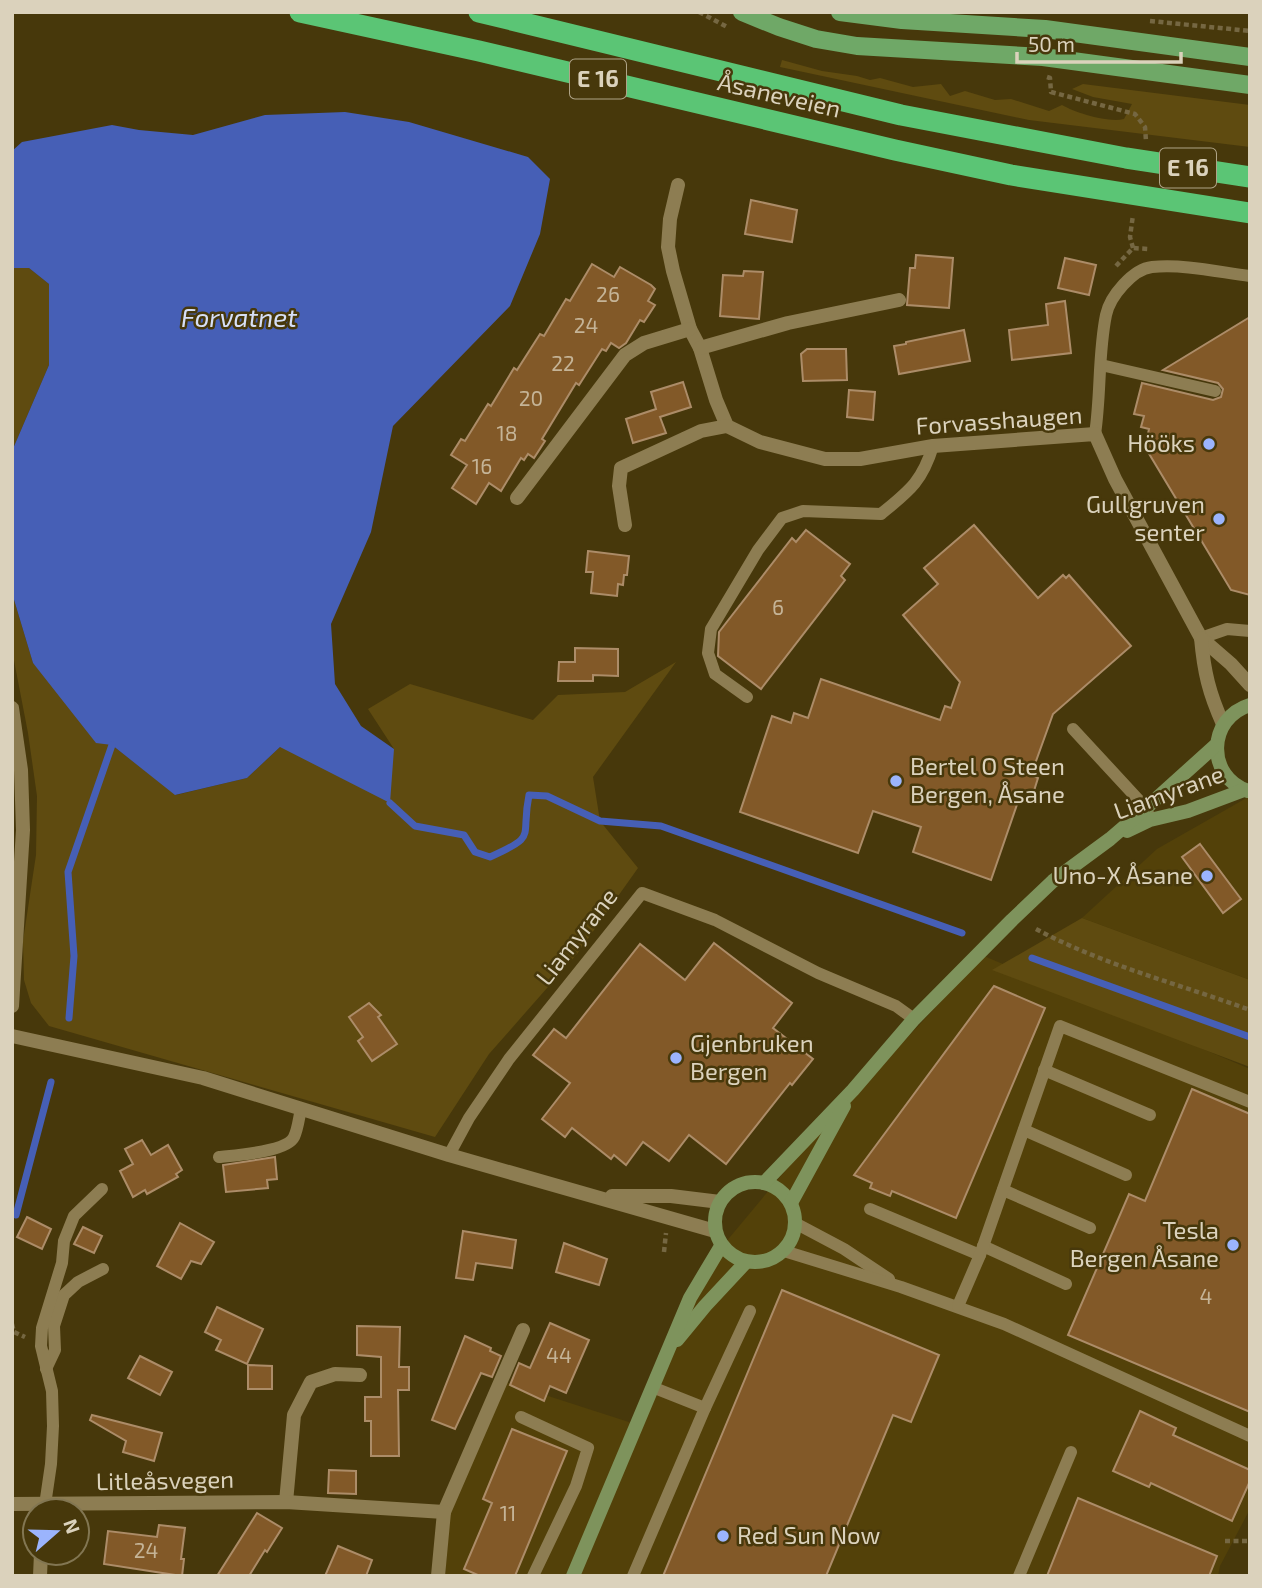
<svg xmlns="http://www.w3.org/2000/svg" width="1262" height="1588" font-family="'Exo 2',sans-serif">
  <style>
    .built { fill: #534109 }
    .green { fill: #5f4b10 }
    .water { fill: #465fb6 }
    .lines { fill: none; stroke-linecap: round; stroke-linejoin: round }
    .stream { stroke: #465fb6; stroke-width: 7 }
    .building { fill: #825928; stroke: #ac8c68; stroke-width: 2 }
    .path { stroke: #756742; stroke-width: 4.5; stroke-dasharray: 5 3.5; stroke-linecap: butt }
    .service { stroke: #8d7d52; stroke-width: 12 }
    .minor { stroke: #8d7d52; stroke-width: 14 }
    .tertiary { stroke: #8d7d52; stroke-width: 14 }
    .secondary { stroke: #7e935c; stroke-width: 14 }
    .primary { stroke: #6fa867; stroke-width: 18 }
    .motorway { stroke: #5bc575; stroke-width: 21 }
    .poi-dot { fill: #9bb4fd; stroke: #47380b; stroke-width: 2.5 }
    .labels { text-anchor: middle; stroke-width: 5; stroke-linejoin: round; paint-order: stroke }
    .number-label { font-size: 21px; fill: #c5b497 }
    .shield { fill: #47380b; stroke: #afa487; stroke-width: 2 }
    .shield-label { font-size: 23px; font-weight: bold; fill: #dbd2bc }
    .street-label { font-size: 24px; fill: #dbd2bc; stroke: #47380b }
    .poi-label { font-size: 24px; fill: #dbd2bc; stroke: #47380b; text-anchor: end }
    .water-label { font-size: 26px; font-style: italic; fill: #d6dff7; stroke: #47380b }
  </style>
  <rect width="100%" height="100%" fill="#47380b"/>
  <g class="built">
    <path d="M1250,796V980L1082,918L1157,849Z"/>
    <path d="M984,956L1250,1069V1509L1220,1566L1218,1576H445L452,1491L502,1381L635,1424L715,1255L810,1141Z"/>
  </g>
  <g class="green">
    <path d="M782,60L822,71L857,76L870,80L880,78L913,87L941,84L950,96L965,91L995,100L1011,99L1049,111L1062,105C1076,113 1108,123 1124,119L1132,104L1093,97L1072,89L1083,84L1250,105V147L1029,120L780,67Z"/>
    <path d="M12,268H29L49,284V365L12,451Z"/>
    <path d="M12,593L33,663L112,745L176,795L247,778L280,747L394,749L368,709L410,684L533,720L558,695L625,692L676,662L593,777L600,821L638,868L577,954L489,1054L435,1137L49,1026L31,1003L24,980L23,941L36,855L37,796L28,733L12,650Z"/>
    <path d="M1082,918L1250,980V1067L992,970Z"/>
  </g>
  <path class="water" d="M345,112L409,122L528,157L550,179L540,234L510,306L393,426L371,532L331,624L335,684L361,726L394,749L390,803L280,747L247,778L175,795L112,745L96,743L33,663L12,593V451L49,365V284L29,268H12V151L22,142L112,125L139,130L193,135L265,115Z"/>
  <g class="lines">
    <g class="stream">
      <path d="M390,803L415,826L464,835L475,852L490,857C539,835 520,839 529,795L547,796L600,821L661,826L962,933"/>
      <path d="M1032,958L1250,1037"/>
      <path d="M69,1018L74,956L68,872L112,745"/>
      <path d="M16,1215L51,1082"/>
    </g>
  </g>
  <g class="building">
    <path d="M751,200L797,210L792,242L745,234Z"/>
    <path d="M916,255L953,258L949,308L907,305L910,268H915Z"/>
    <path d="M1065,258L1096,265L1089,295L1058,288Z"/>
    <path d="M592,264L614,277L620,267L651,285L655,289L648,301L655,305L644,322L640,320L626,343L619,348L611,343L606,351L602,349L579,385L576,383L542,439L545,441L534,458L528,454L524,460L521,458L501,491L489,483L476,504L452,488L467,465L451,455L461,439L465,441L488,404L491,406L514,368L517,370L540,334L544,336L566,299L570,301Z"/>
    <path d="M744,271L763,272L759,319L720,316L723,275L743,276Z"/>
    <path d="M1065,301L1071,353L1012,360L1009,330L1048,325L1046,304Z"/>
    <path d="M1250,317V595L1231,590L1145,447L1149,429L1141,427L1144,416L1134,414L1142,383L1213,400L1221,397L1223,389L1218,383L1163,370Z"/>
    <path d="M964,330L970,361L899,374L894,346L906,344V342Z"/>
    <path d="M807,349H846L847,380L803,381L801,354Z"/>
    <path d="M683,382L691,407L660,417L666,433L633,443L626,419L656,409L651,392Z"/>
    <path d="M849,390L875,392L873,420L847,417Z"/>
    <path d="M974,525L1038,598L1063,575L1066,578L1069,575L1131,646L1053,714L1031,775L1038,778L1033,794L1022,790L991,880L913,852L921,827L873,811L858,853L740,812L772,716L791,723L794,713L808,718L821,679L940,720L945,706L951,708L960,682L903,615L938,584L924,568Z"/>
    <path d="M806,530L850,564L841,576L845,580L761,689L718,656L719,632L792,538L796,542Z"/>
    <path d="M588,551L629,556L627,575H624L623,585L618,584L617,596L591,593L593,572H586Z"/>
    <path d="M575,648L618,649V676L593,675V681H558L559,662H575Z"/>
    <path d="M1200,844L1241,899L1223,913L1182,857Z"/>
    <path d="M714,943L792,1003L773,1028L813,1059L792,1085L790,1083L726,1164L689,1135L669,1161L643,1142L626,1165L614,1155L611,1159L572,1128L565,1137L542,1119L570,1083L533,1055L554,1029L566,1038L640,944L685,980Z"/>
    <path d="M994,986L1045,1008L956,1218L892,1191L890,1196L870,1188L872,1183L854,1175Z"/>
    <path d="M369,1003L381,1015L378,1017L397,1044L372,1061L358,1041L363,1037L349,1017Z"/>
    <path d="M1192,1089L1250,1114V1412L1068,1335L1129,1194L1145,1201Z"/>
    <path d="M142,1140L151,1155L168,1145L182,1170L176,1174L178,1177L147,1194L145,1190L133,1197L120,1171L133,1164L125,1149Z"/>
    <path d="M275,1157L277,1179L267,1180L268,1188L226,1192L223,1165Z"/>
    <path d="M27,1217L51,1229L42,1249L17,1237Z"/>
    <path d="M180,1223L214,1242L201,1264L191,1261L181,1279L157,1266Z"/>
    <path d="M83,1227L102,1236L94,1253L74,1244Z"/>
    <path d="M463,1231L516,1240L512,1268L476,1263L473,1280L456,1278Z"/>
    <path d="M564,1243L607,1259L599,1285L556,1272Z"/>
    <path d="M782,1290L939,1355L911,1422L893,1415L826,1576H663Z"/>
    <path d="M217,1307L263,1329L247,1364L216,1350L221,1340L205,1332Z"/>
    <path d="M550,1323L589,1340L566,1393L550,1386L544,1401L510,1385L519,1363L530,1368Z"/>
    <path d="M357,1326L400,1327L399,1367H409V1390H398L399,1456H371V1421H365V1397H381V1357L357,1355Z"/>
    <path d="M465,1336L491,1348L490,1351L501,1356L492,1377L481,1373L455,1429L432,1420Z"/>
    <path d="M140,1356L172,1372L160,1395L128,1378Z"/>
    <path d="M248,1365L272,1366V1389H248Z"/>
    <path d="M1140,1411L1176,1428L1173,1435L1250,1470V1481L1232,1521L1151,1483L1149,1487L1113,1471Z"/>
    <path d="M92,1415L162,1433L154,1461L123,1452L126,1441L90,1420Z"/>
    <path d="M512,1429L567,1451L515,1576H480L464,1569L492,1503L483,1499Z"/>
    <path d="M329,1470L356,1471V1494L328,1493Z"/>
    <path d="M1078,1498L1217,1556L1209,1576H1047Z"/>
    <path d="M257,1513L282,1528L267,1552L265,1550L249,1576H217Z"/>
    <path d="M159,1525L185,1528L181,1559H184L182,1576L104,1564L108,1531L157,1537Z"/>
    <path d="M338,1546L372,1560L366,1576H325Z"/>
  </g>
  <g class="lines">
    <g class="path">
      <path d="M699,12L729,28"/>
      <path d="M1150,21L1250,31"/>
      <path d="M1047,77L1050,78L1051,92L1135,114L1145,127L1146,141"/>
      <path d="M1133,248L1130,237L1133,215"/>
      <path d="M1116,266L1133,248L1148,249"/>
      <path d="M1036,929C1103,965 1179,984 1250,1010"/>
      <path d="M664,1252L666,1233"/>
      <path d="M12,1324L14,1332L25,1337"/>
      <path d="M1225,1541H1250"/>
    </g>
    <g class="service">
      <path d="M1101,365L1215,391"/>
      <path d="M1095,434C1101,395 1098,354 1106,315C1110,296 1133,269 1152,267C1185,264 1218,272 1250,276"/>
      <path d="M1201,638L1227,629L1250,631"/>
      <path d="M747,697L715,674L708,653L711,629L758,550L782,518L803,511L881,514C909,491 922,482 933,446"/>
      <path d="M1073,729L1146,808L1149,816"/>
      <path d="M1044,1070L1150,1115"/>
      <path d="M1024,1130L1126,1175"/>
      <path d="M449,1155L469,1118L509,1059L642,893L715,920L818,973L896,1006L914,1019"/>
      <path d="M219,1157C236,1155 287,1152 294,1137C298,1129 299,1117 301,1109"/>
      <path d="M1003,1190L1090,1228"/>
      <path d="M870,1209L980,1255"/>
      <path d="M795,1223L844,1249L889,1279"/>
      <path d="M983,1246L1066,1284"/>
      <path d="M784,1251L901,1287L1004,1324L1250,1436"/>
      <path d="M958,1306L980,1255L1060,1026L1250,1102"/>
      <path d="M46,1369L55,1350L54,1326L64,1295L78,1282L103,1269"/>
      <path d="M652,1387L705,1408"/>
      <path d="M521,1417L588,1448L576,1486L533,1576"/>
      <path d="M45,1505L51,1464L53,1426L52,1391L41,1346L42,1328L62,1263L64,1241L74,1216L102,1189"/>
      <path d="M633,1576L705,1408L750,1311"/>
      <path d="M1019,1576L1071,1452"/>
    </g>
    <g class="minor">
      <path d="M678,185L670,219L668,247L673,271L690,329L700,348L716,400L727,426L760,442L825,459H860L933,446L1095,434L1115,479L1201,638L1231,664L1250,685"/>
      <path d="M700,348L788,323L899,300"/>
      <path d="M517,498L625,355L644,343L690,329"/>
      <path d="M625,525L619,486L621,468L701,431L727,426"/>
      <path d="M1201,638C1204,672 1209,693 1223,724"/>
      <path d="M286,1502L294,1415L311,1382L335,1374L360,1375"/>
      <path d="M12,1504L286,1502L444,1512L523,1330"/>
      <path d="M40,1576L41,1553"/>
      <path d="M438,1576L444,1512"/>
    </g>
    <g class="tertiary">
      <path d="M12,708L21,770L23,830L12,1006"/>
      <path d="M12,1036L203,1078L449,1155L715,1231"/>
      <path d="M612,1196H671L720,1202"/>
    </g>
    <g class="secondary">
      <path d="M1248,791C1206,777 1207,718 1250,705"/>
      <path d="M1127,831L1150,820L1188,811L1244,790"/>
      <circle cx="755" cy="1222" r="40"/>
      <path d="M764,1183L853,1090L914,1019L1012,920L1053,881L1110,839L1146,808L1216,745"/>
      <path d="M791,1203L844,1106"/>
      <path d="M677,1340L705,1306L746,1262"/>
      <path d="M573,1576L690,1298L721,1246"/>
    </g>
    <g class="primary">
      <path d="M742,12L779,27L816,39L857,46L1043,57L1250,85"/>
      <path d="M840,12L902,20L1045,29L1250,57"/>
    </g>
    <g class="motorway">
      <path d="M300,12L479,51L895,150L1011,175L1250,213"/>
      <path d="M479,12L901,115L1126,158L1250,177"/>
    </g>
  </g>
  <g class="poi-dot">
    <circle cx="1209" cy="444" r="7"/>
    <circle cx="1219" cy="519" r="7"/>
    <circle cx="896" cy="781" r="7"/>
    <circle cx="1207" cy="876" r="7"/>
    <circle cx="676" cy="1058" r="7"/>
    <circle cx="1233" cy="1245" r="7"/>
    <circle cx="723" cy="1536" r="7"/>
  </g>
  <g class="labels">
    <g class="number-label">
      <text x="608" y="302">26</text>
      <text x="586" y="333">24</text>
      <text x="563" y="371">22</text>
      <text x="531" y="406">20</text>
      <text x="507" y="441">18</text>
      <text x="482" y="474">16</text>
      <text x="778" y="615">6</text>
      <text x="1206" y="1304">4</text>
      <text x="559" y="1363">44</text>
      <text x="508" y="1521">11</text>
      <text x="146" y="1558">24</text>
    </g>
    <g class="shield">
      <rect x="570" y="59.5" width="56" height="39" rx="5"/>
      <rect x="1160" y="148.5" width="56" height="39" rx="5"/>
    </g>
    <g class="shield-label">
      <text x="598" y="87">E 16</text>
      <text x="1188" y="176">E 16</text>
    </g>
    <g class="street-label">
      <text transform="translate(779 96) rotate(13)" y="8">Åsaneveien</text>
      <text transform="translate(999 421) rotate(-4)" y="8">Forvasshaugen</text>
      <text transform="translate(1169 793) rotate(-20)" y="8">Liamyrane</text>
      <text transform="translate(577 937) rotate(-52)" y="8">Liamyrane</text>
      <text transform="translate(165 1481) rotate(-1)" y="8">Litleåsvegen</text>
    </g>
    <g class="poi-label">
      <text x="1195" y="452">Hööks</text>
      <text x="1205" y="513">Gullgruven<tspan x="1205" dy="28">senter</tspan></text>
      <text x="910" y="775" text-anchor="start">Bertel O Steen<tspan x="910" dy="28">Bergen, Åsane</tspan></text>
      <text x="1193" y="884">Uno-X Åsane</text>
      <text x="690" y="1052" text-anchor="start">Gjenbruken<tspan x="690" dy="28">Bergen</tspan></text>
      <text x="1219" y="1239">Tesla<tspan x="1219" dy="28">Bergen Åsane</tspan></text>
      <text x="737" y="1544" text-anchor="start">Red Sun Now</text>
    </g>
    <g class="water-label">
      <text x="239" y="327">Forvatnet</text>
    </g>
  </g>
  <rect width="1262" height="1588" fill="none" stroke="#dbd2bc" stroke-width="28"/>
  <g transform="translate(56 1532) rotate(70)"><circle r="33" fill="#47380b" stroke="#827652" stroke-width="2"/>
  <path d="M0-5L12 26L0 18L-12 26Z" fill="#9bb4fd"/>
  <text y="-10" font-size="19" font-weight="bold" text-anchor="middle" fill="#dbd2bc">N</text>
  </g>
  <path d="M1017 52v10h164v-10" fill="none" stroke="#dbd2bc" stroke-width="3.5"/>
  <text x="1028" y="52" font-size="21" fill="#dbd2bc" stroke="#47380b" stroke-width="5" paint-order="stroke">50 m</text>
</svg>
